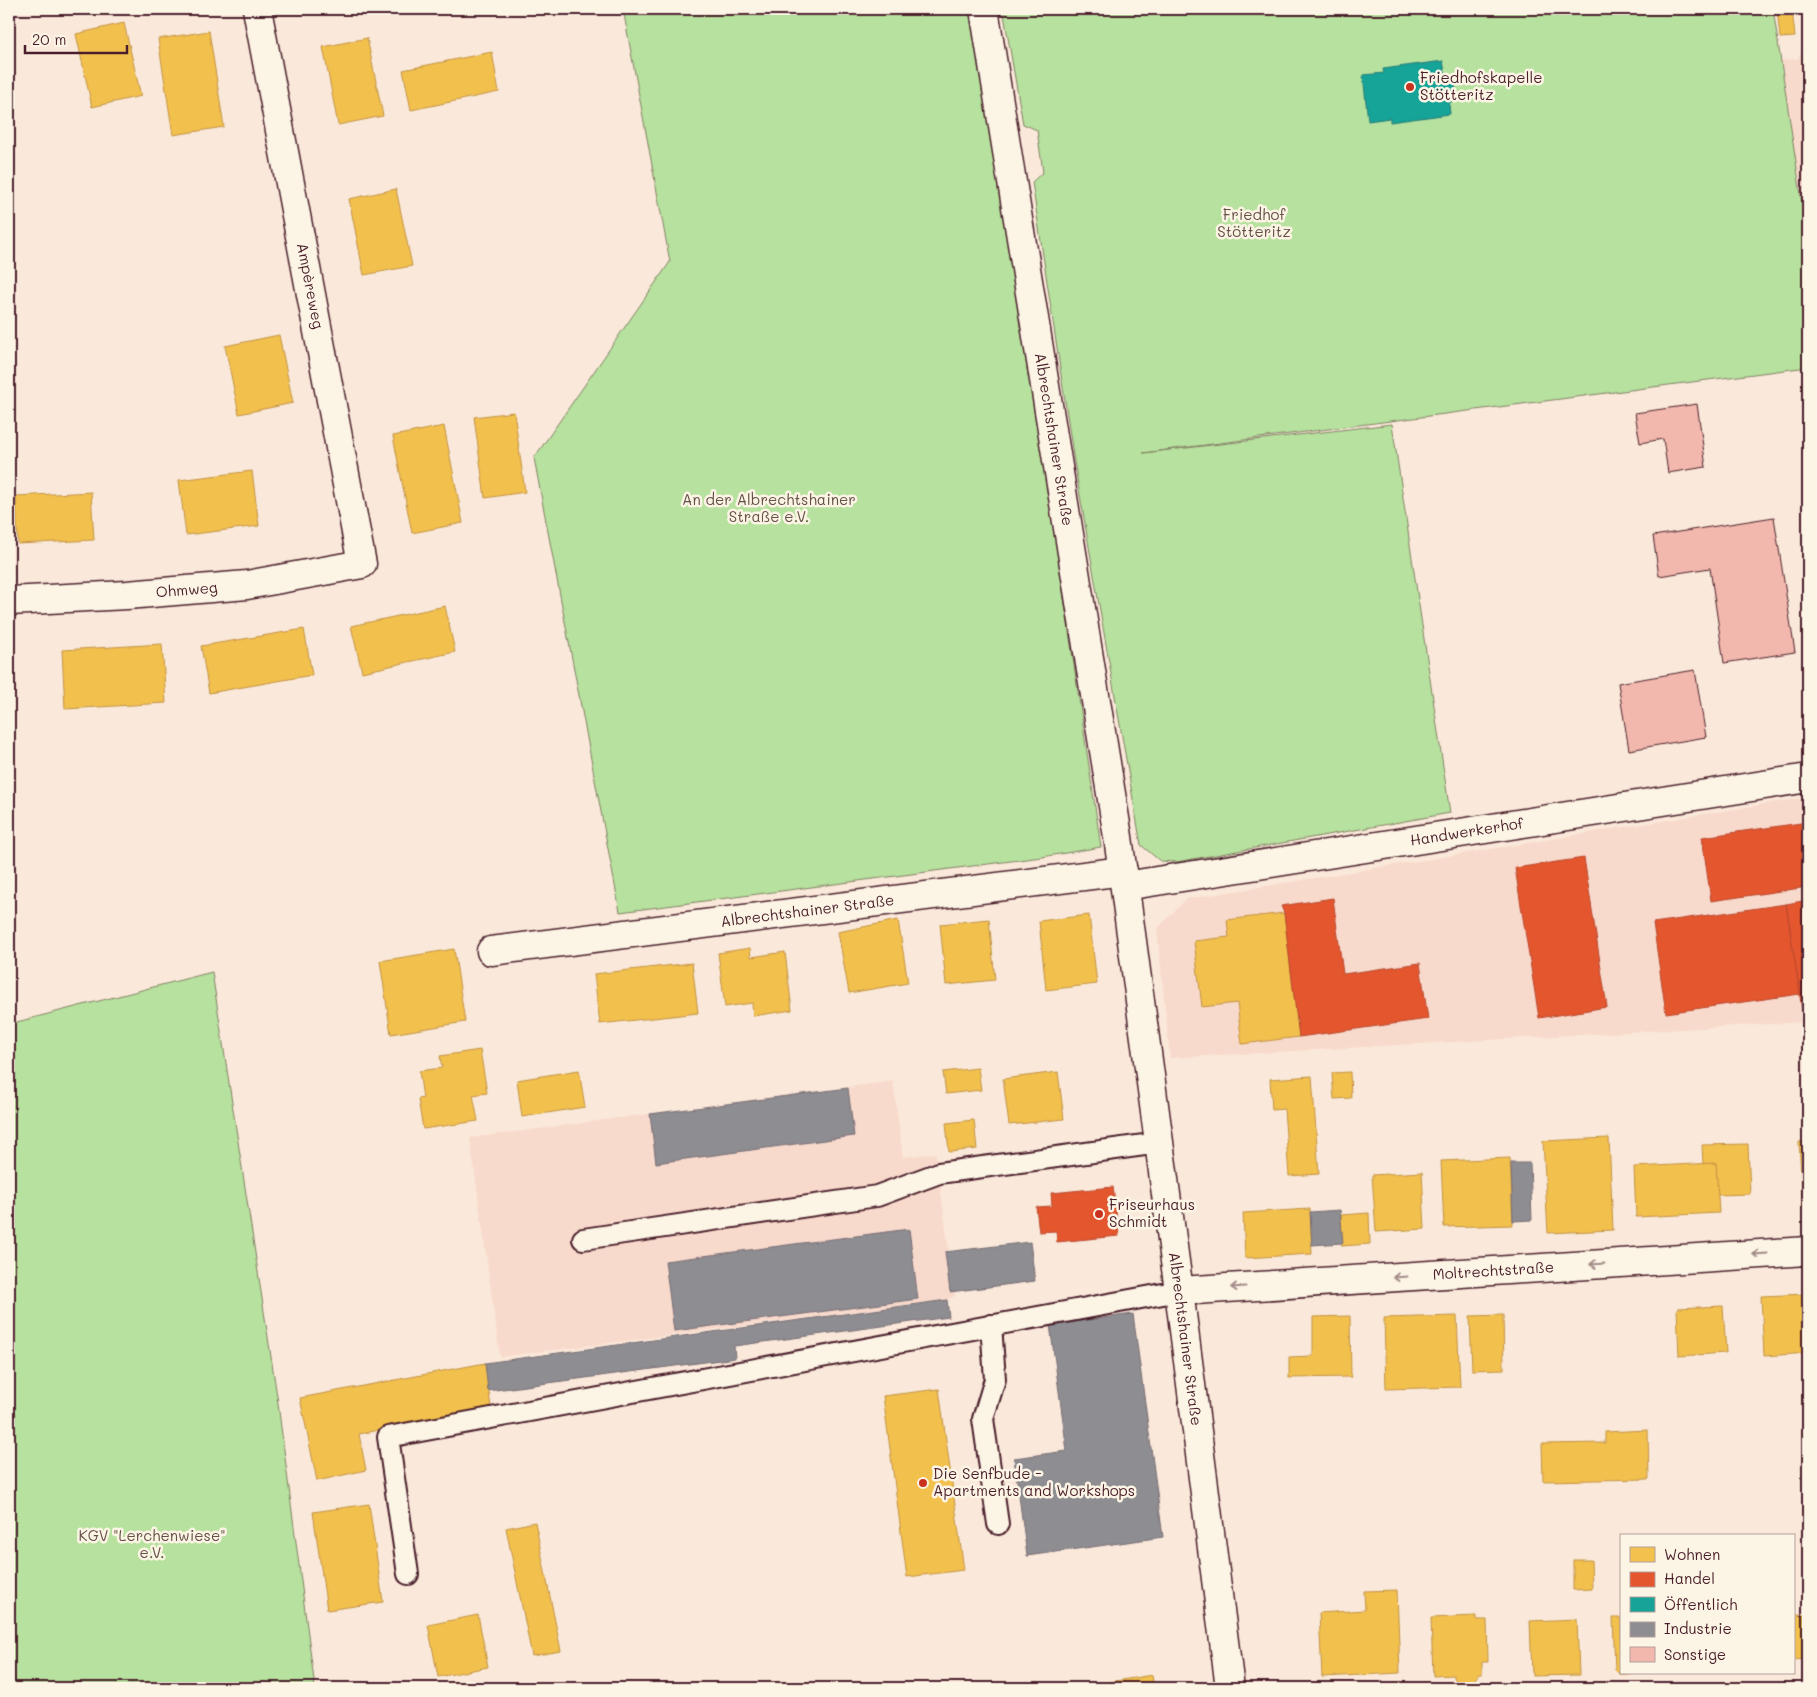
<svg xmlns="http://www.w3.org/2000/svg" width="1817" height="1697" font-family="Mali,sans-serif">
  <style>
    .built { fill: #f8dacc }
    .green { fill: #b7e19e; stroke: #808064 }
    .homes { fill: #f2c14e; stroke: #c09044 }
    .shops { fill: #e4572e; stroke: #b6462d }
    .public { fill: #17a398; stroke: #267b77 }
    .industry { fill: #8d8d92; stroke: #796c73 }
    .building { fill: #f2b8ad; stroke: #4a1f2b }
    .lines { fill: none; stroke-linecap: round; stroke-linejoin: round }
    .lane-casing { stroke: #4a1f2b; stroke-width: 24 }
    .street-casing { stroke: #4a1f2b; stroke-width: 31 }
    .lane { stroke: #fcf5e5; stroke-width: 20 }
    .street { stroke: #fcf5e5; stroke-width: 28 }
    .oneway { stroke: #a38a88 }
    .poi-dot { fill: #c8321e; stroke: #fcf5e5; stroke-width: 2 }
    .labels { text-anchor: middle; stroke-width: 5; stroke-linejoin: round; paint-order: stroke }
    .poi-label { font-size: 15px; fill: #4a1f2b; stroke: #fcf5e5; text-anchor: start }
    .park-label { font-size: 15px; fill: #655048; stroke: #fcf5e5 }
    .street-label { font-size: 15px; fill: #4a1f2b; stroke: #fcf5e5 }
  </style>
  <rect width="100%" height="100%" fill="#fae9da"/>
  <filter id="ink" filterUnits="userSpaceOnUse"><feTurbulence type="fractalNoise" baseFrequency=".02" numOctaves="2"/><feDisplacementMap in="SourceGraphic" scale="10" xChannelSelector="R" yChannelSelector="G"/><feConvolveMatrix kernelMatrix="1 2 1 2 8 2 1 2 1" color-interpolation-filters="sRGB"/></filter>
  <g filter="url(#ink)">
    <g class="built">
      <path d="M1808,43V242L1780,60L1797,59Z"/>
      <path d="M1808,797V1022L1170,1058L1157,929L1186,899Z"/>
      <path d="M893,1081L903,1157L936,1153L955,1296L947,1300L500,1357L470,1138Z"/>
    </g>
    <g class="green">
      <path d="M623,9H973L1027,348L1101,847L1042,857L620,912L534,458L670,262Z"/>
      <path d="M1003,9H1773L1808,242V367L1143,453L1392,424L1450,813L1176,862L1160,861L1141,845L1074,461L1032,182L1043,172L1037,130L1023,124Z"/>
      <path d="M212,972L277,1396L315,1688H9V1024Z"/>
    </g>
    <g class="homes">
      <path d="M1777,9H1792L1795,37L1780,38Z"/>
      <path d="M124,23L141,96L92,107L76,34Z"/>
      <path d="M209,31L224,127L173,135L158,39Z"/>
      <path d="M367,38L383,116L338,125L323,47Z"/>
      <path d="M492,52L499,92L411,110L403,70Z"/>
      <path d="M396,189L412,266L364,275L349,199Z"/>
      <path d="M279,335L293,403L239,414L225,346Z"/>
      <path d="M514,412L525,492L485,498L474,417Z"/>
      <path d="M444,426L463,523L412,533L393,436Z"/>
      <path d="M252,471L259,526L186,535L179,480Z"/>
      <path d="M91,492L94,540L18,544L16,496Z"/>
      <path d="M445,606L455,652L362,672L351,626Z"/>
      <path d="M304,629L312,675L209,693L201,646Z"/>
      <path d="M162,644L166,703L65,709L62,650Z"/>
      <rect x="9" y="660" width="2" height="55"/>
      <path d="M1284,913L1299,1037L1242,1044L1237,1003L1202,1007L1194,941L1229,937L1227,920Z"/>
      <path d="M1089,915L1097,984L1046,990L1039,921Z"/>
      <path d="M989,919L995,980L946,985L940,924Z"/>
      <path d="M898,920L908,983L849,993L838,932Z"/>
      <path d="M750,948L751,957L785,952L792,1010L753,1016L752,1003L725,1007L718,953Z"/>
      <path d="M454,949L465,1022L391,1034L380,961Z"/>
      <path d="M692,963L698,1013L600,1024L594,974Z"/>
      <path d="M480,1050L487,1093L473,1095L478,1121L423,1129L418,1099L423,1098L419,1071L442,1068L440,1056Z"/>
      <path d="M978,1068L981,1090L946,1094L943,1072Z"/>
      <path d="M579,1070L585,1107L522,1117L517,1080Z"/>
      <path d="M1058,1072L1064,1119L1009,1125L1003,1079Z"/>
      <path d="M1350,1072L1351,1098L1334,1099L1332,1073Z"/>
      <path d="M1312,1076L1319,1174L1289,1176L1284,1109L1272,1110L1270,1079Z"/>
      <path d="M974,1120L977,1149L949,1152L946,1123Z"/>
      <path d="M1609,1138L1613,1230L1548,1233L1543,1141Z"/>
      <path d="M1808,1141V1208H1803L1799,1142Z"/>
      <path d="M1748,1144L1750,1194L1717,1195L1716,1163L1703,1164L1702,1145Z"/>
      <path d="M1510,1158L1513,1225L1444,1227L1441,1161Z"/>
      <path d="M1716,1163L1719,1213L1636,1217L1634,1167Z"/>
      <path d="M1422,1172L1425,1229L1376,1232L1372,1175Z"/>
      <path d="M1310,1209L1312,1254L1245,1258L1243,1213Z"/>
      <path d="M1369,1213L1370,1244L1342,1246L1341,1215Z"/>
      <path d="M1808,1294V1353L1764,1356L1761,1296Z"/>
      <path d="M1723,1306L1726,1353L1679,1356L1677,1308Z"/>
      <path d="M1503,1315L1504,1369L1472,1370L1470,1316Z"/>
      <path d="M1350,1316L1351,1377L1289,1378V1357L1313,1356V1317Z"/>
      <path d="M1457,1316L1460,1387L1386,1389L1384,1318Z"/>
      <path d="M485,1363L491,1407L359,1434L366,1470L317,1481L300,1398Z"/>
      <path d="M939,1389L964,1570L907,1577L883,1396Z"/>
      <path d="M1648,1430L1649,1479L1543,1481L1542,1444L1605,1443V1432Z"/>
      <path d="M369,1504L383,1602L327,1610L313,1512Z"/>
      <path d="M535,1522L561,1651L532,1656L506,1528Z"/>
      <path d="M1573,1560H1591L1592,1589L1573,1590Z"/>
      <path d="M1397,1590L1400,1673L1322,1677L1319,1613L1365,1610L1364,1591Z"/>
      <path d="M478,1615L488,1667L438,1677L428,1625Z"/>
      <path d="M1793,1615H1808V1659L1793,1660Z"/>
      <path d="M1476,1616V1620H1487L1488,1662H1482V1674H1479L1471,1684L1465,1685L1456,1681L1453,1675L1433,1676L1431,1618Z"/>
      <path d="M1613,1618H1621V1673H1634L1633,1674H1620L1615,1670Z"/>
      <path d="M1577,1619L1579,1675L1532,1676L1530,1621Z"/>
      <path d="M1152,1675L1154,1688H1109V1682Z"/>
    </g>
    <g class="shops">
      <path d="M1808,822V887L1711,901L1702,837Z"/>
      <path d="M1584,858L1607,1007L1539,1018L1515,868Z"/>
      <path d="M1333,898L1343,974L1420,963L1428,1019L1299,1037L1284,913L1281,906Z"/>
      <path d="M1808,900V1010H1802L1786,904Z"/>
      <path d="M1786,904L1800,994L1666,1013L1653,923Z"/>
      <path d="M1113,1187L1119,1236L1057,1242L1056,1231L1039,1232L1036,1207L1052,1206L1051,1193Z"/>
    </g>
    <path class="public" d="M1443,61L1445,72L1454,78L1457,96L1449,104L1450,114L1390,122V118L1368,121L1363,75L1384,73L1383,69Z"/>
    <g class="industry">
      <path d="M848,1088L854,1136L656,1163L650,1114Z"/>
      <path d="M1511,1163H1530L1532,1220L1513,1221Z"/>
      <path d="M1340,1210L1343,1243L1312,1245L1310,1212Z"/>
      <path d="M909,1229L918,1299L674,1331L665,1261Z"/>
      <path d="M1030,1242L1035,1281L950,1292L945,1252Z"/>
      <path d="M947,1300L949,1317L734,1346L735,1358L488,1391L485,1363Z"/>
      <path d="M1133,1314L1163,1537L1027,1556L1014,1458L1067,1451L1050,1325Z"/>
    </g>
    <g class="building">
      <path d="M1697,404L1706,467L1668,473L1663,439L1640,443L1635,413Z"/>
      <path d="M1774,517L1795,652L1724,663L1710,568L1659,576L1653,536Z"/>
      <path d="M1695,670L1706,737L1629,750L1618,683Z"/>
    </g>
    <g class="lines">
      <defs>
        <g id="lane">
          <path d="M583,1239L877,1196L939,1173L1159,1143"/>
          <path d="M991,1325L995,1379L983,1419L998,1524"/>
          <path d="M408,1574L388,1437L1179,1291"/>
        </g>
        <g id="street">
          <path id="s1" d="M984,9L1118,837L1179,1291L1230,1688"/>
          <path id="s2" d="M9,601L127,595L247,585L362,564L257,9"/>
          <path id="s3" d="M1125,886L1808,778"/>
          <path id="s4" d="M491,951L1123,871"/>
          <path id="s5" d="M1179,1291L1808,1251"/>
        </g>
      </defs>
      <use href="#lane" class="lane-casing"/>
      <use href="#street" class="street-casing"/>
      <use href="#lane" class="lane"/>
      <use href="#street" class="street"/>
    </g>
    <defs><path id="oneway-shaft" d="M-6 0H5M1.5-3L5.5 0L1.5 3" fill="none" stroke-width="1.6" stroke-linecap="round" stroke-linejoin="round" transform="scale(1.25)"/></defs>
    <g class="oneway">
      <use href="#oneway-shaft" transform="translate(1760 1254) rotate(176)"/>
      <use href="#oneway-shaft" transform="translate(1597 1264) rotate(176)"/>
      <use href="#oneway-shaft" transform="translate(1400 1277) rotate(176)"/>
      <use href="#oneway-shaft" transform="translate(1238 1287) rotate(176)"/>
    </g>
  </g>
  <g class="poi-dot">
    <circle cx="1410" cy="87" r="5"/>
    <circle cx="1099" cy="1214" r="5"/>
    <circle cx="923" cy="1483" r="5"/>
  </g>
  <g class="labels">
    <g class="poi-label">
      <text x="1420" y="83">Friedhofskapelle<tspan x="1420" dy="17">Stötteritz</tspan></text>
      <text x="1109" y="1210">Friseurhaus<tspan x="1109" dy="17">Schmidt</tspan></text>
      <text x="933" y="1479">Die Senfbude -<tspan x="933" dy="17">Apartments and Workshops</tspan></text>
    </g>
    <g class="park-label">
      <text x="1254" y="220">Friedhof<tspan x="1254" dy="17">Stötteritz</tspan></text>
      <text x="769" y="505">An der Albrechtshainer<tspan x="769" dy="17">Straße e.V.</tspan></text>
      <text x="152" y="1541">KGV "Lerchenwiese"<tspan x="152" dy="17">e.V.</tspan></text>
    </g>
    <g class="street-label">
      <text transform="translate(310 286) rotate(79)" y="5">Ampèreweg</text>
      <text dy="5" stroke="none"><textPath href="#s1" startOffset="436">Albrechtshainer Straße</textPath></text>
      <text dy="5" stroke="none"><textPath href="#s2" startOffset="178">Ohmweg</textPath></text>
      <text dy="5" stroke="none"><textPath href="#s3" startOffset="346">Handwerkerhof</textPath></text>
      <text dy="5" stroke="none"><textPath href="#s4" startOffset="319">Albrechtshainer Straße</textPath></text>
      <text dy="5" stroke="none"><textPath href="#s5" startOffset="315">Moltrechtstraße</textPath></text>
      <text dy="5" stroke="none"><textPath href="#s1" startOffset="1345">Albrechtshainer Straße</textPath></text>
    </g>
  </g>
  <rect width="1817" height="1697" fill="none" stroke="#fcf5e5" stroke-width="30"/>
  <rect x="15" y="15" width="1787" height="1667" fill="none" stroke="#4a1f2b" stroke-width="2" filter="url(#ink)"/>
  <rect x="1620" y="1534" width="175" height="140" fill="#fcf5e5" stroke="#b59f9b"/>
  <rect x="1630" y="1547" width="25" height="15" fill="#f2c14e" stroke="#b59f9b"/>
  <text x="1664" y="1560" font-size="15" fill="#4a1f2b">Wohnen</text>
  <rect x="1630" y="1572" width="25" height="15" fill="#e4572e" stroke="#b59f9b"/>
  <text x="1664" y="1584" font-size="15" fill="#4a1f2b">Handel</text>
  <rect x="1630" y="1597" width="25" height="15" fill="#17a398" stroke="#b59f9b"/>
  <text x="1664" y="1610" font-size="15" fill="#4a1f2b">Öffentlich</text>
  <rect x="1630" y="1622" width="25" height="15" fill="#8d8d92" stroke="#b59f9b"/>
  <text x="1664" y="1634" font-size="15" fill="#4a1f2b">Industrie</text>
  <rect x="1630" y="1647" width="25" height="15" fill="#f2b8ad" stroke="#b59f9b"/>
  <text x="1664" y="1660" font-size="15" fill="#4a1f2b">Sonstige</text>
  <path d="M25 45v8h102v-8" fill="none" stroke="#4a1f2b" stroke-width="2.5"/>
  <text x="32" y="45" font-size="15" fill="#4a1f2b" stroke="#fcf5e5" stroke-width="4" paint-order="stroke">20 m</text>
</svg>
